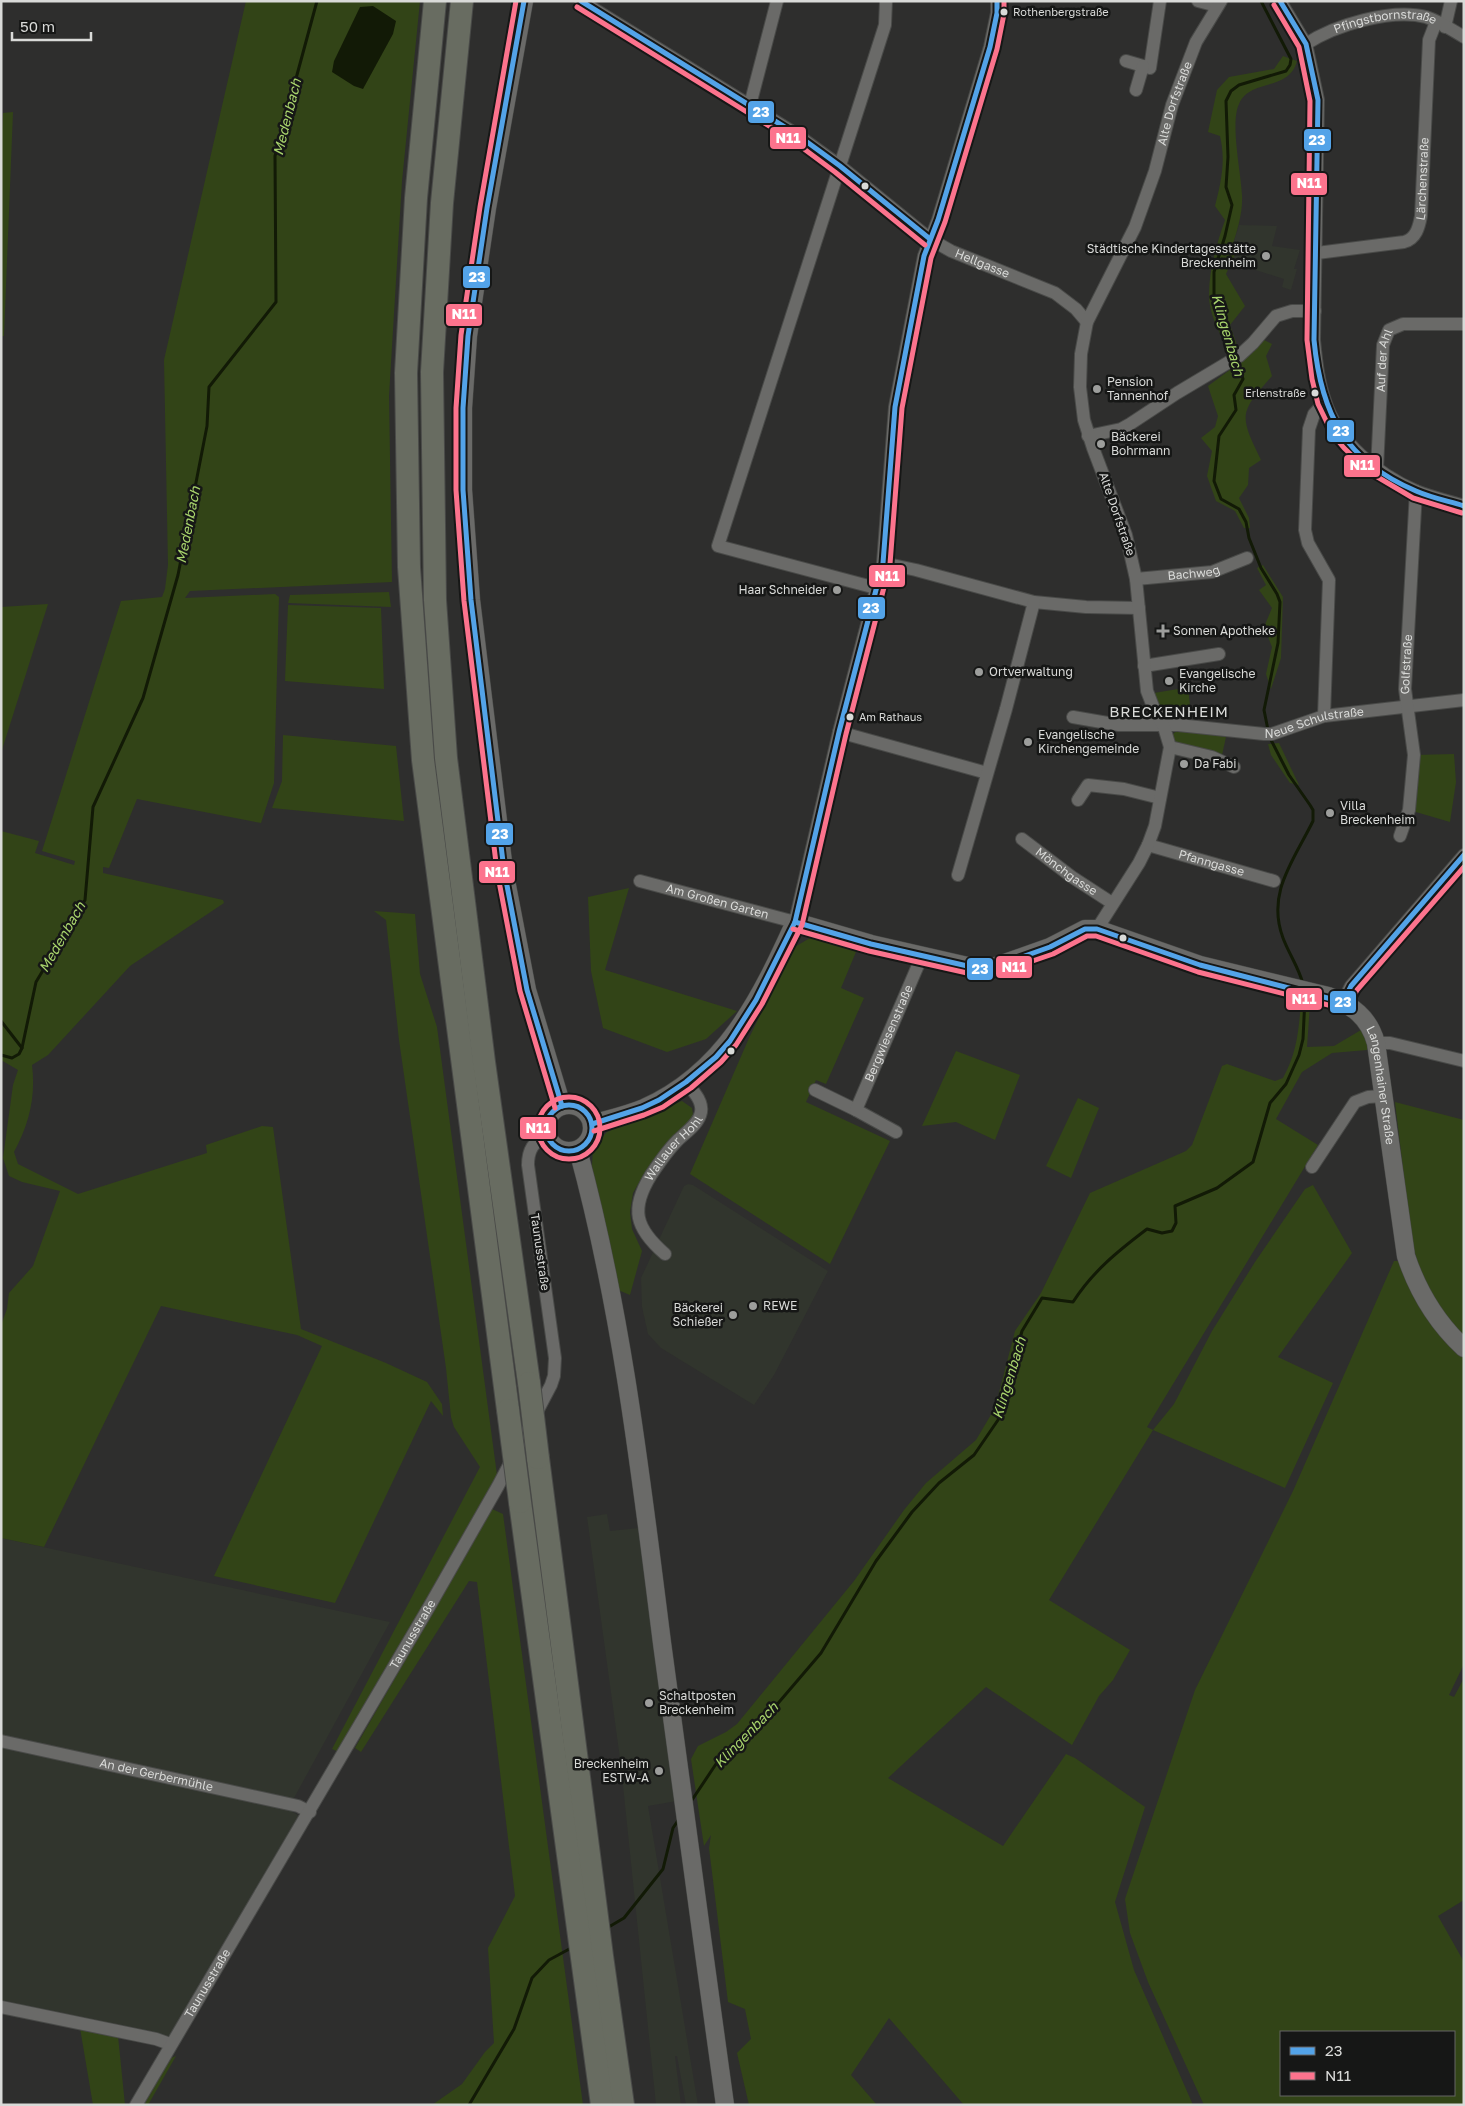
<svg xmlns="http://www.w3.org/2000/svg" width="1465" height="2106" font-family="'Golos Text',sans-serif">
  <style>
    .built { fill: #31352d }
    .green { fill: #324417; fill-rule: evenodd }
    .water { fill: #121a06 }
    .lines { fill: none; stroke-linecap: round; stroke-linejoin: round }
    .stream { stroke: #121a06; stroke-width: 3 }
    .street-casing { stroke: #494a48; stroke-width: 14 }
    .secondary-casing { stroke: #494a48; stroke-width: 19 }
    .highway-casing { stroke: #494a48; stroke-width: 24 }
    .street { stroke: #6a6a68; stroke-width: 12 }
    .secondary { stroke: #6a6a68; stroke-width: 18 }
    .highway { stroke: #686c61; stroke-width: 22 }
    .highway-bridge-casing { stroke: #494a48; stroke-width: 24; stroke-linecap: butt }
    .highway-bridge { stroke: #686c61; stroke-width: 22 }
    .bus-1-casing { stroke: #161716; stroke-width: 9 }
    .bus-2-casing { stroke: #161716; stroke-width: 9 }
    .bus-1 { stroke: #53a3e8; stroke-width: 5 }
    .bus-2 { stroke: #fc738d; stroke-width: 5 }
    .bus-dot { fill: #d9dad8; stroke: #161716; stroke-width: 2 }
    .poi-dot { fill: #9d9e9c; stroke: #161716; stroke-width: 2 }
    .labels { text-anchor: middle; stroke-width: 5; stroke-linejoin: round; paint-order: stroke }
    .bus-label { font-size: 11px; fill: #d9dad8; stroke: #161716; text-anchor: start }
    .street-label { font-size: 12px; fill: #d9dad8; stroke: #161716 }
    .poi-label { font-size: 12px; fill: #d9dad8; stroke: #161716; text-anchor: start }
    .water-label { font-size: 14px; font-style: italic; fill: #a8d46c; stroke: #161716 }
    .quarter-label { font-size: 15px; letter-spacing: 1px; fill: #d9dad8; stroke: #161716 }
    .line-badge { stroke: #161716; stroke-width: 2 }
    .badge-label { font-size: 14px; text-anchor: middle; font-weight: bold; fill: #fff }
  </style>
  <rect width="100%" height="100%" fill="#2e2e2d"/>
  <g class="built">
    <path d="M1239,225L1277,226L1272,246L1300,250L1294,269H1297L1291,290L1282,287L1284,279L1231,262L1236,250L1232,248Z"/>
    <path d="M688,1184L693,1185L828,1271L774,1375L754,1405L661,1348L648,1334L642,1307L641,1278L684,1186Z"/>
    <path d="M607,1514L610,1531L639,1528L677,1801L648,1806L698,2105H686L677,2056H675L681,2105H656L621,1766L587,1517Z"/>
    <path d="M1,1538L390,1622L288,1809L301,1817L168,2038L1,2001Z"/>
  </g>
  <g class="green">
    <path d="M246,1H420L402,181L389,396L392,582L190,591L185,598L275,594L279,597L274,783L261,823L137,799L109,868L103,867V873L223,900L224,903L130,966L48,1055L32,1065C36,1097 29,1124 14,1152L18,1164L78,1194L207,1153L206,1145L262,1126L273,1127L301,1329L386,1363L427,1382L442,1404L443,1416L431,1401L335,1603L214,1576L322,1346L297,1335L161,1306L44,1547L1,1538V1325L7,1309L9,1293L33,1266L60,1191L22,1182L9,1176L3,1158L13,1085L18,1070L1,1060V831L39,841L35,853L74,865L75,861L42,851L121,601L162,597L165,589L168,565L164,360Z"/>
    <path d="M1283,56L1297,61C1289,92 1250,78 1239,104C1230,123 1241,172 1242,195C1243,213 1237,231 1232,247L1237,250L1226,274L1245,306L1230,325L1238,348L1230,353C1221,336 1209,315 1209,295C1209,269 1217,243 1225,220L1215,206C1221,182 1226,161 1220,136L1208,132L1217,90L1229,77L1274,69Z"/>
    <path d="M13,112L4,336H1V144L3,113Z"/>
    <path d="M1264,340L1272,344L1266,356L1272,376C1239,413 1239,415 1261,460L1249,468L1248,485L1239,498L1249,518L1250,528H1244L1235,511L1216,501L1207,476L1212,451L1201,438L1215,427L1218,416L1208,386L1250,355Z"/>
    <path d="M1263,565L1283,597L1281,658L1271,689L1266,674L1272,647L1264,627L1272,608L1259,590L1266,585L1257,568Z"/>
    <path d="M389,592L391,607L288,603L290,595Z"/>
    <path d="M48,604L1,753V607Z"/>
    <path d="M288,605L381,608L384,689L285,681Z"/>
    <path d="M1186,685L1188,686L1190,706L1183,715C1166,714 1159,710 1154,693L1178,689L1179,686Z"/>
    <path d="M1178,730L1226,737L1222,755L1175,744L1172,739L1173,734Z"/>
    <path d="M283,735L396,746L404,821L272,808L282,781Z"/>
    <path d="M1279,743L1299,785L1290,783L1271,755L1268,744Z"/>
    <path d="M1454,754L1456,782L1450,822L1409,810L1414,755Z"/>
    <path d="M629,888L605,970L737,1011L706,1039L667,1052L603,1028L591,971L588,897Z"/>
    <path d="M374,911L415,914L420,974L437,1027L497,1475L339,1752L332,1749L480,1467L454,1427L451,1417L446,1368L399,1040L386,920Z"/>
    <path d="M815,935L858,947L841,988L864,998L826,1084L816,1080L806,1102L890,1141L830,1264L690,1174L749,1038L793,948Z"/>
    <path d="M1301,1001L1310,1004L1307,1047L1334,1046L1361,1030L1368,1043L1367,1050L1332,1053L1302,1072L1276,1119L1318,1145L1147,1427L1153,1430L1174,1404L1212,1331L1255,1262L1305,1189L1313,1185L1352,1253L1278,1357L1333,1383L1285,1488L1153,1430L1049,1600L1130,1650L1113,1680L1099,1696L1072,1745L986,1687L888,1778L1003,1846L1066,1754L1075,1758L1145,1807L1115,1902L1134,1970L1193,2105H964L889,2018L851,2075L877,2105H749L737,2053L751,2039L745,2009L728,2002L709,1848L711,1835L704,1846L691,1759L698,1746L726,1732L737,1724L854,1581L904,1510L926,1483L976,1440L995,1408L1015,1331L1041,1293L1090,1193L1186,1151L1192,1145L1222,1066L1227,1064L1275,1081L1283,1078C1297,1053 1299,1029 1301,1001Z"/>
    <path d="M956,1051L1020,1075L995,1140L956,1122L922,1126Z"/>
    <path d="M1078,1098L1099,1108L1071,1178L1046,1166Z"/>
    <path d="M682,1101L692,1108L693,1114L691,1121L672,1138L645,1172L633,1193L630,1212L632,1229L642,1251L630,1295L618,1290L592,1166L593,1146L607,1132Z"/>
    <path d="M1395,1102L1464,1120V1337L1446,1321L1420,1270L1412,1243Z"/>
    <path d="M1394,1261H1401L1464,1354V1664L1449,1695L1454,1697L1464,1678V1900L1438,1916L1464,1962V2105H1204L1148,1982L1130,1933L1125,1899L1195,1690L1293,1491ZM1281,2032H1454V2095H1281Z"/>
    <path d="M492,1509L503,1514L583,2105H432L462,2084L485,2052L494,2043L488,1948L515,1896L477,1582L469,1581L361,1752L355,1748Z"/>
    <path d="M80,2028L118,2036L125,2105H93Z"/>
    <path d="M176,2056L148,2105H144L171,2058Z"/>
  </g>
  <path class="water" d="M373,6L396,21L393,34L363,89L354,86L332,72L334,61L360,7Z"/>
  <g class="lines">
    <g class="stream">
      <path d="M1235,354L1214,295V272L1225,236L1232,205L1226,187L1228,157L1226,101L1231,91L1239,85L1286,71L1290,65L1291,59L1261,1"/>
      <path d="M1237,360L1243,379L1234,395L1236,410L1219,436L1214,481L1221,499L1239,509L1246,522L1249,538L1261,568L1277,594L1280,602L1278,643L1264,710L1268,730"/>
      <path d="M1270,738L1289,775L1310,805L1313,810V821C1294,860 1266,893 1283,938C1289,954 1299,968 1303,984"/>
      <path d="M1,1021L22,1048L19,1054L12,1058L1,1055"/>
      <path d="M22,1048L36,982L85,900L93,807L143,698L178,575L207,426L209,387L276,302L275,156L317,1"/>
      <path d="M690,1803L718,1761L762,1722L821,1653L876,1561L912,1512L939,1483L974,1455L998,1420L1022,1331L1042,1298L1073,1302C1093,1271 1118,1251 1147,1229L1162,1233L1172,1231L1176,1223L1175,1206L1217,1188L1253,1162L1270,1103L1286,1084L1299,1055L1303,1039L1305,997"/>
      <path d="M607,1928L624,1918L663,1869L673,1828L679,1819"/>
      <path d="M469,2105L514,2029L532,1978L549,1960L573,1947"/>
    </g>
    <defs>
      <g id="street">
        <path id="s1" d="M581,1L796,134L840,166L930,239L951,251L1055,293L1076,309L1087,322"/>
        <path d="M1198,1L1217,6"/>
        <path d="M1280,1L1306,44L1318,100L1314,340C1316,360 1318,381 1325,401C1338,442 1377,474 1416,491C1431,497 1448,501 1464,506"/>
        <path d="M1445,27L1451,1"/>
        <path id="s2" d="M1306,44C1335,25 1392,8 1426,17C1439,21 1452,30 1464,37"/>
        <path d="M1126,61L1150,68L1160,1"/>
        <path d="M1136,90L1143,66"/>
        <path d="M750,105L777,1"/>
        <path id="s3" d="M1317,253L1404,242C1416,239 1419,227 1421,216L1429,40L1436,22"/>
        <path d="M1088,436L1121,429L1130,424L1177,393L1239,356L1253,343L1276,316L1292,311H1315"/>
        <path id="s4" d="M1377,469L1383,345L1389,330L1403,324H1464"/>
        <path d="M883,563L916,570L1034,602L1086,607L1139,608"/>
        <path id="s5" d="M1136,579L1212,572L1247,558"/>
        <path d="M876,588L718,546L885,25L886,1"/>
        <path d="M1144,666L1219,654"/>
        <path d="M1324,716L1329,580L1308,543L1305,530L1309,429L1314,414L1325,402"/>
        <path id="s6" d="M1073,717L1119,725H1178L1264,734H1272L1324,716L1464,700"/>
        <path d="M839,732L987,773"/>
        <path d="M1170,747L1212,757L1234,767"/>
        <path d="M1078,800L1088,785L1124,789L1160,798"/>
        <path id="s7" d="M1400,836L1409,810L1414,755L1405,689L1416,491"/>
        <path id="s8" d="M1022,839L1072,877L1112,903"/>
        <path id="s9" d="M1148,845L1274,881"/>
        <path d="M958,875L1006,709L1034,602"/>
        <path id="s10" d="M640,881L795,922L839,732L883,563L895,407L924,256L938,220L990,47L997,13V1"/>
        <path id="s11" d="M1097,929L1139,863L1148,845L1155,826L1170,747L1164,727L1154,709L1147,691L1136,579L1126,535L1093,448L1084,420L1080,387L1081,354L1087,322L1135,227L1155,171L1172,105L1196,42L1221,1"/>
        <path d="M1343,1002L1351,986L1464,855"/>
        <path d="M1376,1043H1390L1464,1061"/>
        <path d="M815,1090L856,1110"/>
        <path id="s12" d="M896,1132L856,1110L922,956"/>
        <path d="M1312,1167L1355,1102L1368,1097L1383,1096"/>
        <path id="s13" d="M665,1254C635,1228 630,1209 651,1175C659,1163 667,1151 677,1141C685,1133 699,1124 701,1112C703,1101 693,1091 686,1082"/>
        <path id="s14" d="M1,1741L298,1806L310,1812"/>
        <path d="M1,2007L156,2039L170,2044"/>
        <path id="s15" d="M136,2105L429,1607L498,1486L551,1385L554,1376L555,1358L528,1165C528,1150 533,1142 547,1135"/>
      </g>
      <g id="secondary">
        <path d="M524,1L487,208L468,336L463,408V490L471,600L504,870L527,990L562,1106"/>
        <circle cx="569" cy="1128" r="23"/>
        <path id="s16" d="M592,1124C609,1119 627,1115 644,1108C725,1072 760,999 795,922L871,944L985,970L1050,947L1085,929H1097L1200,965L1328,996C1352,1005 1369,1017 1376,1043L1406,1256C1418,1292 1436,1322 1464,1348"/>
        <path d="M578,1150C622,1311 641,1477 662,1643C682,1797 704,1951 725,2105"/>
      </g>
      <g id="highway">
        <path d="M435,1L416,198L406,373L409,567L423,760L508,1410"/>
        <path d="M462,1L442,203L432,372L435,600L446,758L484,1062L529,1383"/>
        <path d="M538,1458L602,1956L623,2105"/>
        <path d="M520,1502L602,2105"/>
      </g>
    </defs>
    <use href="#street" class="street-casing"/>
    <use href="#secondary" class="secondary-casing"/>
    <use href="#highway" class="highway-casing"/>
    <use href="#street" class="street"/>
    <use href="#secondary" class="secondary"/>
    <use href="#highway" class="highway"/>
    <defs>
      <g id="highway-bridge">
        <path d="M529,1383L538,1458"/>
        <path d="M508,1410L520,1502"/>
      </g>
    </defs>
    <use href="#highway-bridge" class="highway-bridge-casing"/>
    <use href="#highway-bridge" class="highway-bridge"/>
    <defs>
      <g id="bus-1">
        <path d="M524,1L487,208L468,336L463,408V490L471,600L504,870L527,990L562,1106"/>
        <path d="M581,1L796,134L840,166L930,239"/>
        <path d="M1280,1L1306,44L1318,100L1314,340C1321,414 1345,461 1416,491C1432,498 1448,501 1464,506"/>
        <path d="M795,922L871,944L985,970L1050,947L1085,929H1097L1200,965L1343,1002L1351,986L1464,855"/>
        <circle cx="569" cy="1128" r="23"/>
        <path d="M592,1124L642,1108L659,1100L686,1082L716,1057L730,1041L756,1000L795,922L839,732L883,563L895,407L924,256L938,220L990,47L997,13V1"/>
      </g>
      <g id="bus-2">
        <path d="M516,1L480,207L461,335L456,408V490L464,601L497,871L520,991L555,1108"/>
        <path d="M1274,5L1299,47L1310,101L1307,340L1312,379L1318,404L1333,435L1344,448L1369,472L1413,498L1462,513"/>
        <path d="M577,7L792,140L835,172L925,245"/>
        <path d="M793,929L869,951L985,977L1053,954L1087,936H1096L1198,972L1344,1009L1349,1006L1357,990L1464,867"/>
        <circle cx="569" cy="1128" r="31"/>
        <path d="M594,1131L644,1115L663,1107L691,1088L721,1062L736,1045L762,1004L802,925L846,734L890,564L902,408L931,258L945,222L997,49L1004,14V1"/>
      </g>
    </defs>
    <use href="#bus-1" class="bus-1-casing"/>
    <use href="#bus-2" class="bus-2-casing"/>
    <use href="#bus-1" class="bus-1"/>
    <use href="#bus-2" class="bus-2"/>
  </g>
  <g class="bus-dot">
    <circle cx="1004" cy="12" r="4.5"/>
    <circle cx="865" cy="186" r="4.5"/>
    <circle cx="1315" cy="393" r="4.5"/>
    <circle cx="850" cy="717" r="4.5"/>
    <circle cx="1123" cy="938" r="4.5"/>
    <circle cx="731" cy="1051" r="4.5"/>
  </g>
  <g class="poi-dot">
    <circle cx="1266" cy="256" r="5"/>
    <circle cx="1097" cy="389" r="5"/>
    <circle cx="1101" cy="444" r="5"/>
    <circle cx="837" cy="590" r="5"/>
    <path d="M1160.5 623.5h5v5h5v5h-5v5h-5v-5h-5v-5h5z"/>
    <circle cx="979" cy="672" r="5"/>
    <circle cx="1169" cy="681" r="5"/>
    <circle cx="1028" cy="742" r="5"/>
    <circle cx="1184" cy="764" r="5"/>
    <circle cx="1330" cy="813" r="5"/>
    <circle cx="753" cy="1306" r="5"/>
    <circle cx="733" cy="1315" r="5"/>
    <circle cx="649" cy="1703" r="5"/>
    <circle cx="659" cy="1771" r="5"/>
  </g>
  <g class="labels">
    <g class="bus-label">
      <text x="1013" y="16">Rothenbergstraße</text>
      <text x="1306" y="397" text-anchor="end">Erlenstraße</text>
      <text x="859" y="721">Am Rathaus</text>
    </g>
    <g class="street-label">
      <text dy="4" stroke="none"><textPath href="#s2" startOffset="84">Pfingstbornstraße</textPath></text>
      <text dy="4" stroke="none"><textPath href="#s11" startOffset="875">Alte Dorfstraße</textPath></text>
      <text dy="4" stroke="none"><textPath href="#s3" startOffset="158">Lärchenstraße</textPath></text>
      <text dy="4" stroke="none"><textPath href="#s1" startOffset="481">Hellgasse</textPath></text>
      <text dy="4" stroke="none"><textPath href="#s4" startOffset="109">Auf der Ahl</textPath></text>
      <text transform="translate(1117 514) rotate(71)" y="4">Alte Dorfstraße</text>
      <text dy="4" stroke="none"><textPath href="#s5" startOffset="58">Bachweg</textPath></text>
      <text dy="4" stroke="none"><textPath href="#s7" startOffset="174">Golfstraße</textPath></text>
      <text dy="4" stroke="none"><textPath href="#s6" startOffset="244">Neue Schulstraße</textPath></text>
      <text dy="4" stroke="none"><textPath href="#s9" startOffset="66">Pfanngasse</textPath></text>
      <text dy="4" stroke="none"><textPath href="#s8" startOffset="55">Mönchgasse</textPath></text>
      <text dy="4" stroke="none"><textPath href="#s10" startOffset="80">Am Großen Garten</textPath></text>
      <text dy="4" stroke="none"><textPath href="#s12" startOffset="129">Bergwiesenstraße</textPath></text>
      <text dy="4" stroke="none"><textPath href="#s16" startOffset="970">Langenhainer Straße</textPath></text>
      <text dy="4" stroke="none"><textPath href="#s13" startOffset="126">Wallauer Hohl</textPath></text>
      <text transform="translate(540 1252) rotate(82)" y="4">Taunusstraße</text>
      <text dy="4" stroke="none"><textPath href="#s15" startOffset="546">Taunusstraße</textPath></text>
      <text dy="4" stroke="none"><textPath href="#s14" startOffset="159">An der Gerbermühle</textPath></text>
      <text dy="4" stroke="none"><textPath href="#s15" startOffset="141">Taunusstraße</textPath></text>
    </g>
    <g class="poi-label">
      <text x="1256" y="253" text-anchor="end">Städtische Kindertagesstätte<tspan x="1256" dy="14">Breckenheim</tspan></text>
      <text x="1107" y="386">Pension<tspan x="1107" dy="14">Tannenhof</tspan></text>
      <text x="1111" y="441">Bäckerei<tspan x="1111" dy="14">Bohrmann</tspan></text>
      <text x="827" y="594" text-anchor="end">Haar Schneider</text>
      <text x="1173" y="635">Sonnen Apotheke</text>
      <text x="989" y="676">Ortverwaltung</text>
      <text x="1179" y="678">Evangelische<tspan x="1179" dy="14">Kirche</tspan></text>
      <text x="1038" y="739">Evangelische<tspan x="1038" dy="14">Kirchengemeinde</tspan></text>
      <text x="1194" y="768">Da Fabi</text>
      <text x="1340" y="810">Villa<tspan x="1340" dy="14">Breckenheim</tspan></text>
      <text x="763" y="1310">REWE</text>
      <text x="723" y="1312" text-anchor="end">Bäckerei<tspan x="723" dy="14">Schießer</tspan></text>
      <text x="659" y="1700">Schaltposten<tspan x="659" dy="14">Breckenheim</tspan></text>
      <text x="649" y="1768" text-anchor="end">Breckenheim<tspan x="649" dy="14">ESTW-A</tspan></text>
    </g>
    <g class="water-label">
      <text transform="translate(287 117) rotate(-76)" y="5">Medenbach</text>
      <text transform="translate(1228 335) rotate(74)" y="5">Klingenbach</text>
      <text transform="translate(188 525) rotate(-79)" y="5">Medenbach</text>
      <text transform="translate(62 937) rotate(-60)" y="5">Medenbach</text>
      <text transform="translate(1009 1378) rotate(-73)" y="5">Klingenbach</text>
      <text transform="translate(746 1735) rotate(-46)" y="5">Klingenbach</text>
    </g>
    <g class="quarter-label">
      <text x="1169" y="717">BRECKENHEIM</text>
    </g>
  </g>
  <g class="line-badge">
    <rect x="747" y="100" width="28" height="24" rx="5" fill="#53a3e8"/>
    <rect x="769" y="126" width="38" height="24" rx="5" fill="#fc738d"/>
    <rect x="1303" y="128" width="29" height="24" rx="5" fill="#53a3e8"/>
    <rect x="1290" y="172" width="38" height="24" rx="5" fill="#fc738d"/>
    <rect x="462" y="265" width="29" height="24" rx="5" fill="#53a3e8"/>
    <rect x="445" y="303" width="38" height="24" rx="5" fill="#fc738d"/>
    <rect x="1326" y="419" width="29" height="24" rx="5" fill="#53a3e8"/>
    <rect x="1343" y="454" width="38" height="24" rx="5" fill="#fc738d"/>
    <rect x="868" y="564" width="38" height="24" rx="5" fill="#fc738d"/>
    <rect x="857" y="596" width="29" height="24" rx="5" fill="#53a3e8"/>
    <rect x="485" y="822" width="29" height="24" rx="5" fill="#53a3e8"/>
    <rect x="478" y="860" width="38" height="24" rx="5" fill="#fc738d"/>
    <rect x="995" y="955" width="38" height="24" rx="5" fill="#fc738d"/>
    <rect x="966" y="957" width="28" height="24" rx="5" fill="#53a3e8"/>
    <rect x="1285" y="987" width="38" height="24" rx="5" fill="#fc738d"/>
    <rect x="1329" y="990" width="28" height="24" rx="5" fill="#53a3e8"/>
    <rect x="519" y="1116" width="38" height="24" rx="5" fill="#fc738d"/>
  </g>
  <g class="badge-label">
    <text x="761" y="117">23</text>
    <text x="788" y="143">N11</text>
    <text x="1317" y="145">23</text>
    <text x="1309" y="188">N11</text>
    <text x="477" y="282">23</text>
    <text x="464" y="319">N11</text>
    <text x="1341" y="436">23</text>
    <text x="1362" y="470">N11</text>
    <text x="887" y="581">N11</text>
    <text x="871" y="613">23</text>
    <text x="500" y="839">23</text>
    <text x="497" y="877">N11</text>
    <text x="1014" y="972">N11</text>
    <text x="980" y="974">23</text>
    <text x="1304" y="1004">N11</text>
    <text x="1343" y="1007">23</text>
    <text x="538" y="1133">N11</text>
  </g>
  <rect width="1465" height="2106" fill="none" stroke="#d9dad8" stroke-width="5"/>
  <rect x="1280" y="2031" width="175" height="65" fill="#161716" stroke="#646564"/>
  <rect x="1290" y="2047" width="25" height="8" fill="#53a3e8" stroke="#646564"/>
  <text x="1325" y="2056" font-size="15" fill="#d9dad8">23</text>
  <rect x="1290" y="2072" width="25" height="8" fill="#fc738d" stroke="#646564"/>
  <text x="1325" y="2081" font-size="15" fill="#d9dad8">N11</text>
  <path d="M12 32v8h79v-8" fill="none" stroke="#d9dad8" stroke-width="2.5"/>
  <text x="20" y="32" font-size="15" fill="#d9dad8" stroke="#161716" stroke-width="4" paint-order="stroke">50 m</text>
</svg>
